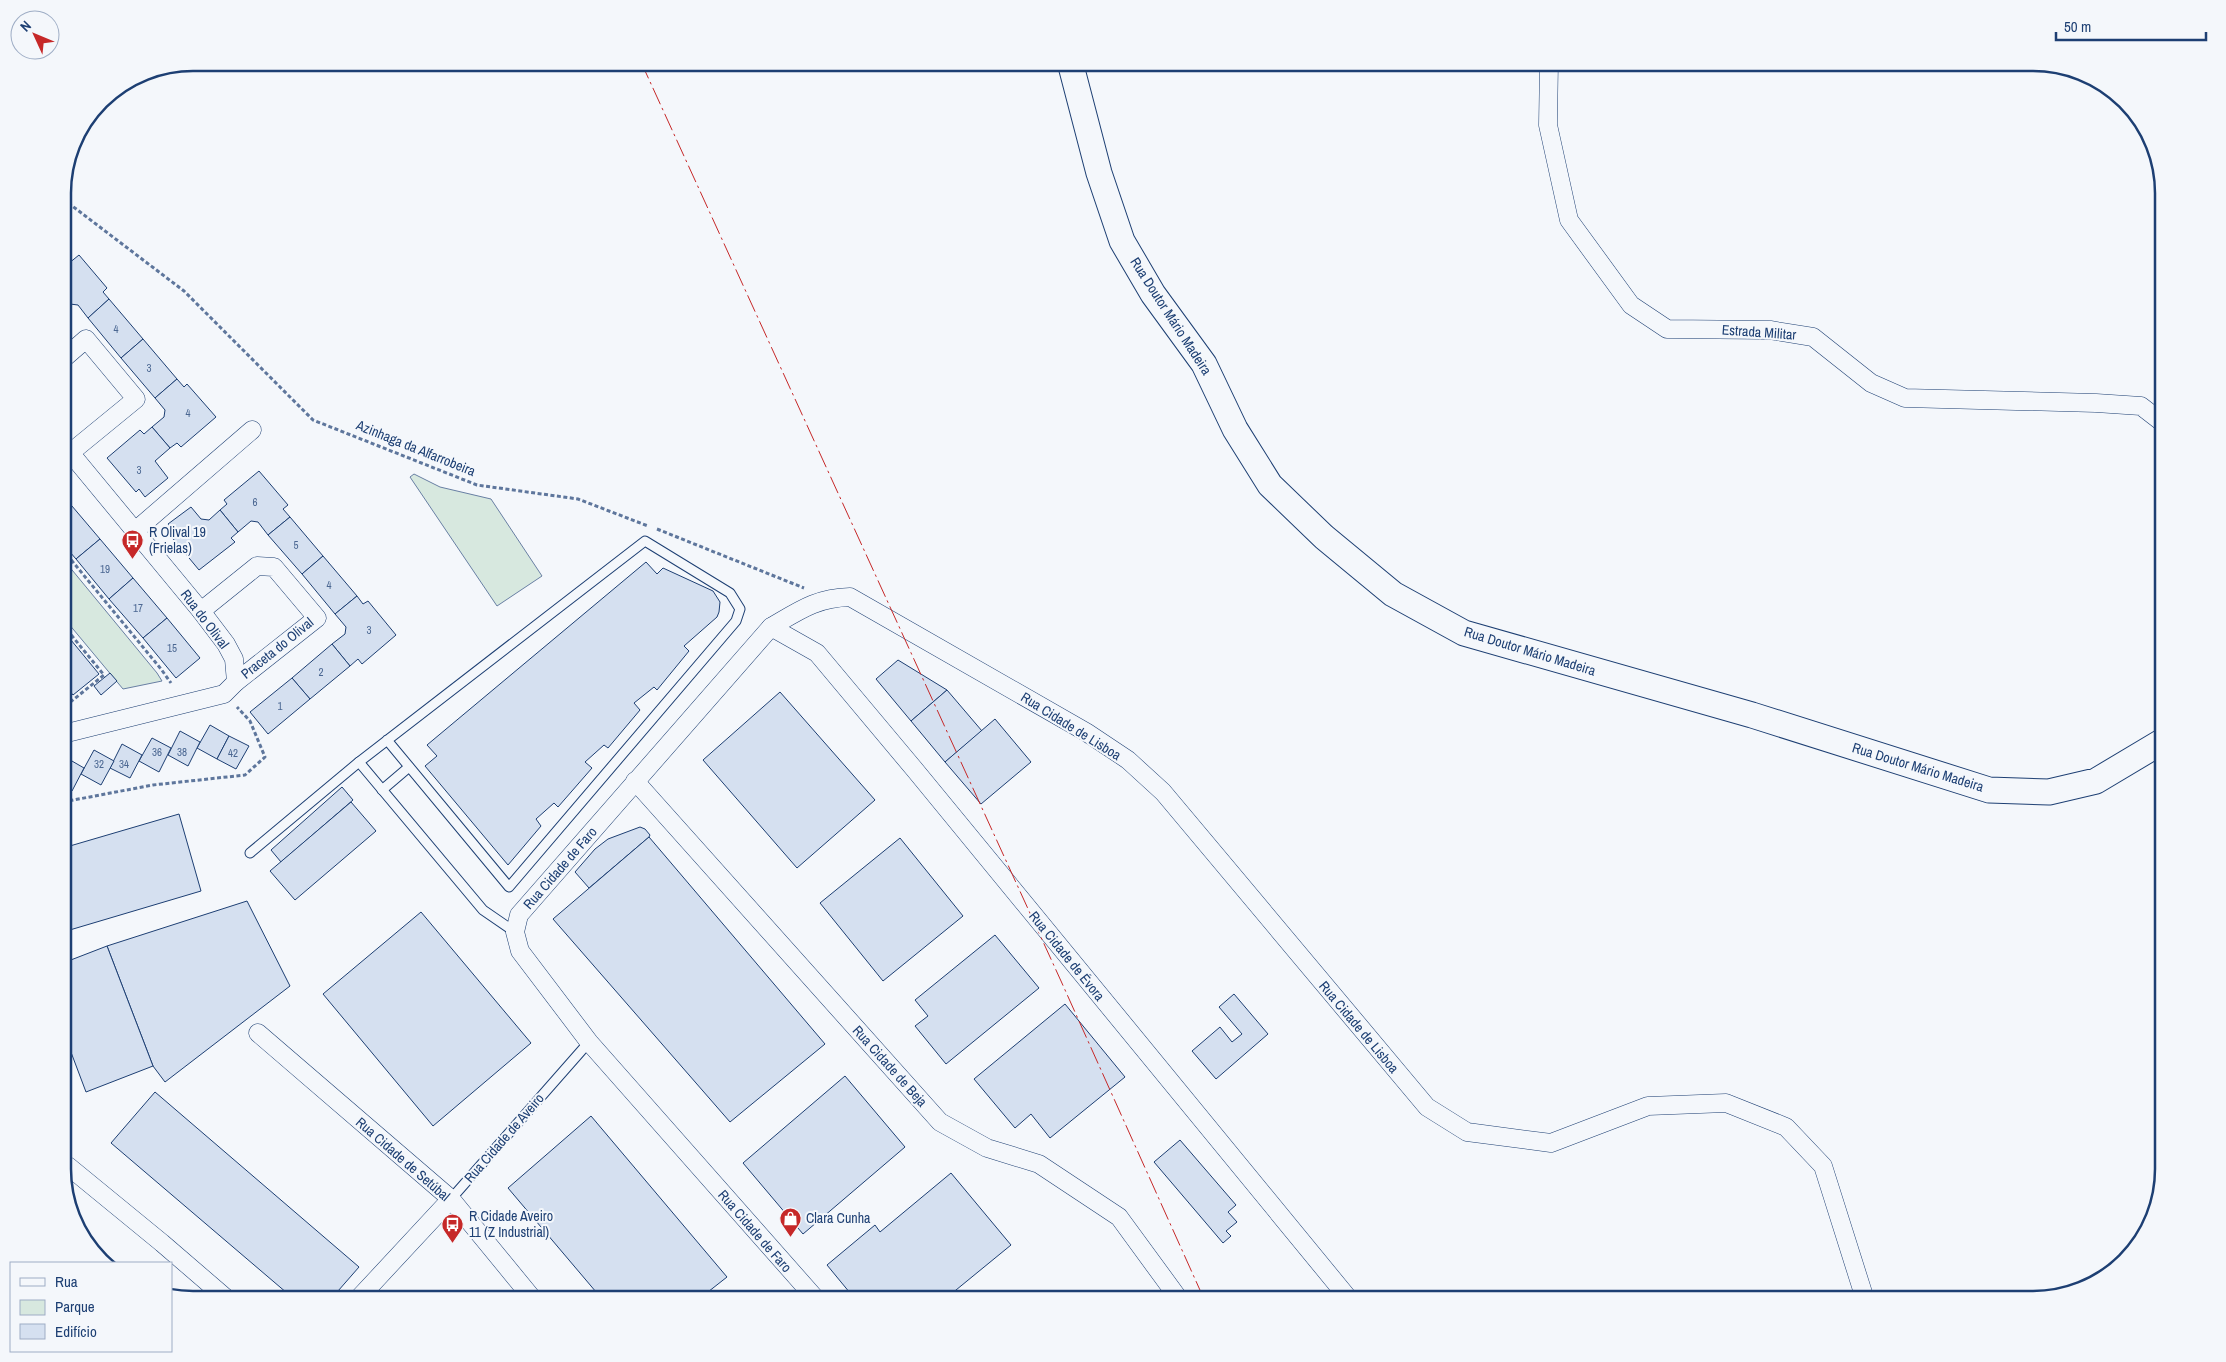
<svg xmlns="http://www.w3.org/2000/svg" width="2226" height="1362" font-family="'Archivo Narrow',sans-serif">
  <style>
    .green { fill: #d7e8df; stroke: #687fa3 }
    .building { fill: #d5e0f0; stroke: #1d3f73 }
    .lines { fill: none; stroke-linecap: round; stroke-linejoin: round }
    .service-casing { stroke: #1d3f73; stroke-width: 11 }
    .minor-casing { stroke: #1d3f73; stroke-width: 19 }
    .secondary-casing { stroke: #1d3f73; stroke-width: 27 }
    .path { stroke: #5e769c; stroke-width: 3; stroke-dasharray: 4 2.5; stroke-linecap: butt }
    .service { stroke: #f4f7fb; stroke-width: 9 }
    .minor { stroke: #f4f7fb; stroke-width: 18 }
    .secondary { stroke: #f4f7fb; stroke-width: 25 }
    .power { stroke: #c62828; stroke-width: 1; stroke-dasharray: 18 4 2.5 4; stroke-linecap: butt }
    .labels { text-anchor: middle; stroke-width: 4; stroke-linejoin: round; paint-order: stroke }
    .number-label { font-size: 11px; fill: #4b6792 }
    .street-label { font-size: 14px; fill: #1d3f73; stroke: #f4f7fb }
    .poi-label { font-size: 14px; fill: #1d3f73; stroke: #f4f7fb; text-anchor: start }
    .rim { fill: none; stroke: #1d3f73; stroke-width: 2.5 }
  </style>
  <rect width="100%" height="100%" fill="#f4f7fb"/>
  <g class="green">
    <path d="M414,474L440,487L491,499L542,576L497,606L410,477Z"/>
    <path d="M63,559L157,673L162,681L123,689L63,617Z"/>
  </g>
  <g class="building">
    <path d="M79,255L107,288L103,292L109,299L88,318L78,305L70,304L63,311V268Z"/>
    <path d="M109,299L143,339L121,358L88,318Z"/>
    <path d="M143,339L177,379L155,398L121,358Z"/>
    <path d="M177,379L184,387L187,384L216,417L181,447L177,443L170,448L152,427L164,417L165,410L155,398Z"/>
    <path d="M152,427L170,448L155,461L168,478L145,497L139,489L136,492L107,458L140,430L144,434Z"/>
    <path d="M259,471L288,505L283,509L290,517L268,535L258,522L251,521L238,532L220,510L227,504L224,500Z"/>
    <path d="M66,499L100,539L76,559L63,544V502Z"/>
    <path d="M191,507L201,519L209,520L220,510L238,532L231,538L235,542L199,570L170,535L174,531L168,524Z"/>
    <path d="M290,517L323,556L302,574L268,535Z"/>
    <path d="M100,539L133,578L109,599L76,559Z"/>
    <path d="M323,556L357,596L335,614L302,574Z"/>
    <path d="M646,562L657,574L663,568L713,591L720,602L719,612L717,617L684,646L689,651L657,690L654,687L634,703L640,710L608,748L604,745L585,762L592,768L558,807L554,803L536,819L541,826L508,865L425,766L437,756L427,745Z"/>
    <path d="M133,578L167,618L143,638L109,599Z"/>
    <path d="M357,596L363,604L368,601L396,635L362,664L358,659L350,666L332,644L345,634L346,627L335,614Z"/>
    <path d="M167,618L200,658L176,678L143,638Z"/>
    <path d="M66,634L99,674L73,695L63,683V636Z"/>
    <path d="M332,644L350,666L310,699L292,678Z"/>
    <path d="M898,660L947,690L911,721L876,679Z"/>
    <path d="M110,673L117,681L101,695L94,686Z"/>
    <path d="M292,678L310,699L268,734L250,712Z"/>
    <path d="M947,690L982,731L945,762L911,721Z"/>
    <path d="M780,692L875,800L797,868L703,760Z"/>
    <path d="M995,719L1031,762L981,804L945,762Z"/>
    <path d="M210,725L229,736L217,759L197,748Z"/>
    <path d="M180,731L200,742L188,766L168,755Z"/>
    <path d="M229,736L249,746L236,769L217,759Z"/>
    <path d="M152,738L171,748L159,772L139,761Z"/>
    <path d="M122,744L142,755L130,778L110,768Z"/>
    <path d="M94,750L114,761L101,785L81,774Z"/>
    <path d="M65,757L84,768L72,791L63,786V761Z"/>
    <path d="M342,787L353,800L281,862L271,850Z"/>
    <path d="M351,802L376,831L295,900L270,871Z"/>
    <path d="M179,814L201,891L63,932V848Z"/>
    <path d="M640,827L645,829L650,835L649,837L589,888L575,872L595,849L608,839Z"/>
    <path d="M649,837L825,1044L730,1122L553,919Z"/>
    <path d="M900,838L963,916L883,981L820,903Z"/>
    <path d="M247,901L290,986L165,1082L153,1066L107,946Z"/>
    <path d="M421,912L531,1043L433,1126L323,994Z"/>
    <path d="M995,935L1039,988L946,1064L915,1026L928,1016L915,1000Z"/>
    <path d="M107,946L153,1066L86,1092L63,1031V963Z"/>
    <path d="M1234,994L1268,1034L1216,1079L1192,1051L1220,1027L1232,1042L1242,1034L1219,1007Z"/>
    <path d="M1065,1004L1125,1077L1050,1138L1031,1114L1015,1128L974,1079Z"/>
    <path d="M845,1076L905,1147L803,1234L743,1163Z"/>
    <path d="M155,1092L359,1267L331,1299H294L111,1143Z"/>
    <path d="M591,1116L727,1277L699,1299H602L508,1188Z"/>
    <path d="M1180,1140L1236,1205L1228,1212L1237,1222L1226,1231L1231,1236L1223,1243L1154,1162Z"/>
    <path d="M951,1173L1011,1245L945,1299H855L827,1265L875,1225L880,1232Z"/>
  </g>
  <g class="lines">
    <defs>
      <g id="service">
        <path d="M387,740L509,887L736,621L740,609L730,593L645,541L359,762L483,910L515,932"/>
        <path d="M382,790L409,767"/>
        <path d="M250,853L359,762"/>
        <path d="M451,1199L589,1042"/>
      </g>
      <g id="minor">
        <path d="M1549,62L1548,125L1569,220L1631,305L1667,329L1770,330L1813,337L1871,383L1905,398L2096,403L2141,406L2163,423"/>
        <path d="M63,359L86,339L136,399L70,453"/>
        <path d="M63,444L201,611L226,644L234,659L236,682L224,694L63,734"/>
        <path d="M135,531L252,430"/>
        <path d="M201,611L257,566L274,567L317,618L236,682"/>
        <path d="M771,627L817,653L915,770L1349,1299"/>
        <path d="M635,781L940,1122L987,1148L1039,1164L1119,1217L1179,1299"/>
        <path d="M258,1033L451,1199L533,1299"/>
        <path d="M63,1164L68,1166L162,1243L227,1299"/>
        <path d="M358,1299L451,1199"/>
        <path d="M816,1299L589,1042L520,951L515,932L519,915L771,627C800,610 816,598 850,597L1086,732L1128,760L1163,792L1427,1107L1467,1132L1551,1143L1648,1106L1726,1103L1786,1127L1823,1166L1865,1299"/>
      </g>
      <path id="secondary" d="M1070,62L1099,173L1122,241L1153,294L1204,364L1235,429L1270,485L1324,537L1393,594L1464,633L1752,715L1989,790L2049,792L2096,781L2163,741"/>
    </defs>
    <use href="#service" class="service-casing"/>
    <use href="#minor" class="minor-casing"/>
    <use href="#secondary" class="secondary-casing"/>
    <g class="path">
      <path d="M63,199L184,291L313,420L477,485L578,499L648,526"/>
      <path d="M657,529L804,588"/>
      <path d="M63,550L161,669L171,683"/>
      <path d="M63,625L104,675L63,708"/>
      <path d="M63,802L153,785L245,775L265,757L250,721L237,707"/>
    </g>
    <use href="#service" class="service"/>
    <use href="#minor" class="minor"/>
    <use href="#secondary" class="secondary"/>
    <path class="power" d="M641,62L1061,981L1204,1299"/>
  </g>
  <defs>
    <symbol id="bus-pin" viewBox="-11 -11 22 30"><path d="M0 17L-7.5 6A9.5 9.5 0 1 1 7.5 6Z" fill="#c62828" stroke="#f4f7fb"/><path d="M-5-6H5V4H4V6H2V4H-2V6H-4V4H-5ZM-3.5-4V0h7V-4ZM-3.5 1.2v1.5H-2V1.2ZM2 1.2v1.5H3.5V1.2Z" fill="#fff"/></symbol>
    <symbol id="shop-pin" viewBox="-11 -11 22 30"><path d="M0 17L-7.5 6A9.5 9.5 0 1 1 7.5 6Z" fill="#c62828" stroke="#f4f7fb"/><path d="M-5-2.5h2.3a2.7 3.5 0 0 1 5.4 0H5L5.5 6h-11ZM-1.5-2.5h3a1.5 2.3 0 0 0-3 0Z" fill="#fff"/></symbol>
  </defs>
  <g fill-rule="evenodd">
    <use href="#bus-pin" x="120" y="528" width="25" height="34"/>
    <use href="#shop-pin" x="778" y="1206" width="25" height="34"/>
    <use href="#bus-pin" x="440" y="1212" width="25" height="34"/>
  </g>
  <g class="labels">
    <g class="number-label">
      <text x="116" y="333">4</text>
      <text x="149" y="372">3</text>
      <text x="188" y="417">4</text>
      <text x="139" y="474">3</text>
      <text x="255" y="506">6</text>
      <text x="296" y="549">5</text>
      <text x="105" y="573">19</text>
      <text x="329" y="589">4</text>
      <text x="138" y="612">17</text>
      <text x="369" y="634">3</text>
      <text x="172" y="652">15</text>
      <text x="321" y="676">2</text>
      <text x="280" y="710">1</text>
      <text x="157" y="756">36</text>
      <text x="182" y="756">38</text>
      <text x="233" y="757">42</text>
      <text x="99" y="768">32</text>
      <text x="124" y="768">34</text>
    </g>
    <g class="street-label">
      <text transform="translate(1171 316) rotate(57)" y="5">Rua Doutor Mário Madeira</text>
      <text transform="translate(1759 332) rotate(4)" y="5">Estrada Militar</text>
      <text transform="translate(416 448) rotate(22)" y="5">Azinhaga da Alfarrobeira</text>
      <text transform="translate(205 619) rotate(53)" y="5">Rua do Olival</text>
      <text transform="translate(277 648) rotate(-39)" y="5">Praceta do Olival</text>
      <text transform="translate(1530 651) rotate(17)" y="5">Rua Doutor Mário Madeira</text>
      <text transform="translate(1071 726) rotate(32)" y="5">Rua Cidade de Lisboa</text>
      <text transform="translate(1918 767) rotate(17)" y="5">Rua Doutor Mário Madeira</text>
      <text transform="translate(560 868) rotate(-49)" y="5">Rua Cidade de Faro</text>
      <text transform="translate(1067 956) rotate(51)" y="5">Rua Cidade de Évora</text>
      <text transform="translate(1359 1027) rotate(50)" y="5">Rua Cidade de Lisboa</text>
      <text transform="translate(890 1066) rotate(48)" y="5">Rua Cidade de Beja</text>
      <text transform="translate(504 1138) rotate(-49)" y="5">Rua Cidade de Aveiro</text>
      <text transform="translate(403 1159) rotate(41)" y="5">Rua Cidade de Setúbal</text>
      <text transform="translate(755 1231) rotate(49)" y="5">Rua Cidade de Faro</text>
    </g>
    <g class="poi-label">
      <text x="149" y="537">R Olival 19<tspan x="149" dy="16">(Frielas)</tspan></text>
      <text x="469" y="1221">R Cidade Aveiro<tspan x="469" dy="16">11 (Z Industrial)</tspan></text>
      <text x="806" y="1223">Clara Cunha</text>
    </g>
  </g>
  <path d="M0 0H2226V1362H0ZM193 71H2033A122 122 0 0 1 2155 193V1169A122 122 0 0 1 2033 1291H193A122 122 0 0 1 71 1169V193A122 122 0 0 1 193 71Z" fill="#f4f7fb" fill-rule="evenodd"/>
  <path class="rim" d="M193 71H2033A122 122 0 0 1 2155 193V1169A122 122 0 0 1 2033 1291H193A122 122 0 0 1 71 1169V193A122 122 0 0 1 193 71Z"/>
  <rect x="10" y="1262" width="162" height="90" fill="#f4f7fb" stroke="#9eadc5"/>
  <rect x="20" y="1278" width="25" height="8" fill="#f4f7fb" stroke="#9eadc5"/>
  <text x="55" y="1287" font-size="15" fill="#1d3f73">Rua</text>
  <rect x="20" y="1300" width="25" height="15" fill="#d7e8df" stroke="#9eadc5"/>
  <text x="55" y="1312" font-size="15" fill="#1d3f73">Parque</text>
  <rect x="20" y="1324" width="25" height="15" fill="#d5e0f0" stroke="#9eadc5"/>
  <text x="55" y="1337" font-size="15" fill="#1d3f73">Edifício</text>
  <g transform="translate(35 35) rotate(314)"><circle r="24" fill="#f4f7fb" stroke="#9eadc5"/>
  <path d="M0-4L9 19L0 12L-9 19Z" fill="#c62828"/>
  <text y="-8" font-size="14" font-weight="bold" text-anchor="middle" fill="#1d3f73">N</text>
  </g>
  <path d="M2056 32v8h150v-8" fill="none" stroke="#1d3f73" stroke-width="2.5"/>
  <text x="2064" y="32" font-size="15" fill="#1d3f73" stroke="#f4f7fb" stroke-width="4" paint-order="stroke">50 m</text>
</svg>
